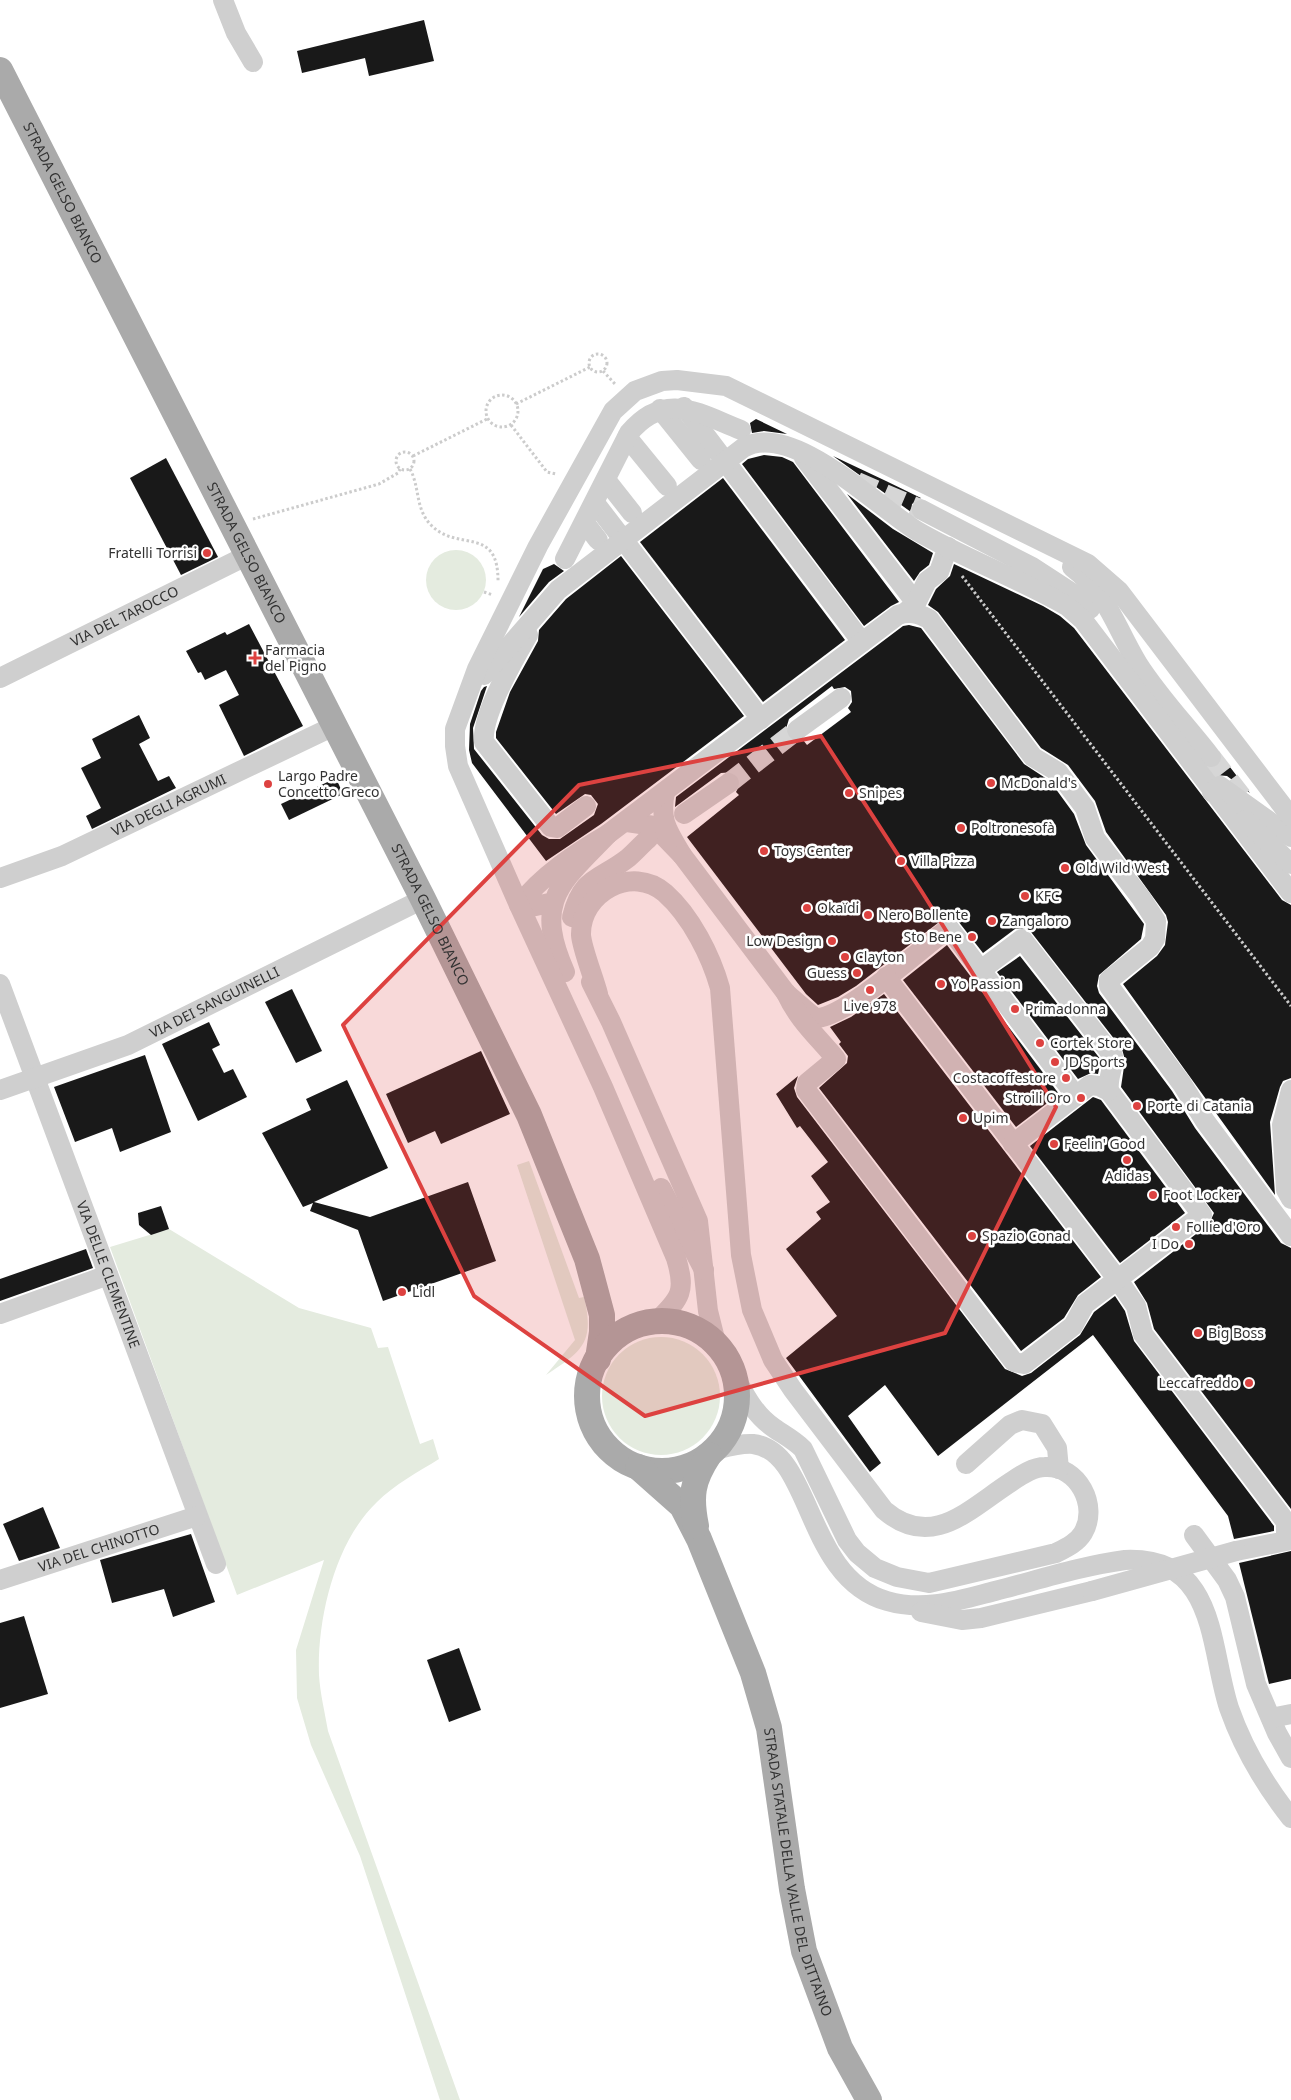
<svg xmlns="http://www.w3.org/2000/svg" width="1291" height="2100" font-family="'Noto Sans',sans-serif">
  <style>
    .green { fill: #e4ebdf }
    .building { fill: #191919; fill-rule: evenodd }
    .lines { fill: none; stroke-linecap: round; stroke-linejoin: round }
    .minor-tunnel { stroke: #d6d6d6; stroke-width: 20; stroke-dasharray: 20 10; stroke-linecap: butt }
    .path { stroke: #ccc; stroke-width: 3; stroke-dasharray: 2.5 2.5; stroke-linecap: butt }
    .minor { stroke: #cfcfcf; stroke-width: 20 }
    .major { stroke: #aaa; stroke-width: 26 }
    .minor-bridge { stroke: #cfcfcf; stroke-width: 20 }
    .marked { fill: #dd4240; fill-opacity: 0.2; stroke: #dd4240; stroke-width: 4; stroke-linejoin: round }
    .poi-dot { fill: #dd4240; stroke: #fff; stroke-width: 2 }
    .labels { text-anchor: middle; stroke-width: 5; stroke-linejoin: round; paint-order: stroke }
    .street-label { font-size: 14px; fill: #323232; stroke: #fff }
    .poi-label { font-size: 14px; fill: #323232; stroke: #fff; text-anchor: start }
  </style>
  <rect width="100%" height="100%" fill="#fff"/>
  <g class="green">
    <circle cx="456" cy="580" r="30"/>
    <path d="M529,1161L579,1298L584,1297C595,1343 582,1351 546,1375L575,1340L517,1165Z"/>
    <path d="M169,1229L299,1308L371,1328L378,1348L388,1347L420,1444L433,1439L439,1459C418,1472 394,1485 377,1502C335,1542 317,1618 319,1675C320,1693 325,1713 328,1731L460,2100H440L360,1856L311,1745L297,1698L296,1650L324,1560L237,1595L110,1247Z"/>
    <circle cx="661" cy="1396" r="59"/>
  </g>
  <g class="building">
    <path d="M424,20L434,61L369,76L365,58L302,73L297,51Z"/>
    <path d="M756,419L787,434L764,431L752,433L750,423Z"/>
    <path d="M764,455L782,457L793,462L899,602L891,606L864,626L742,464L748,459Z"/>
    <path d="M833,456L886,481L921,498L912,504L911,512Z"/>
    <path d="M166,458L218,557L181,575L130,478Z"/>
    <path d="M723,478L845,640L763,702L640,542Z"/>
    <path d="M847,494L893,529L933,553L929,565L920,572L914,581Z"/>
    <path d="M621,556L744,716L601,824L546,861L472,763L469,750L470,724L481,691L484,687L487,686L473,728L474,749L542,835L549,839H560L594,815L598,804L591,795L585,794L556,814L496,738V732L510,692L538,641L539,630L566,599Z"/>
    <path d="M554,564L564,571L549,582L519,617L543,569Z"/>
    <path d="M954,564L1043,606L1060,616L1074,628L1282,900L1291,905V1078L1283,1081L1280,1087L1270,1122L1275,1195L1123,984L1157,956L1165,945L1168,922L1166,915L1106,832L1095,801L1068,765L1041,748L938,612L928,605L936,589L950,576Z"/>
    <path d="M249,624L303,726L244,756L219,705L239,695L226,670L205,680L201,672L198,673L186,651L225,632L227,635Z"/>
    <path d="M909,625L921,628L1024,764L1050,781L1074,814L1086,845L1144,924L1141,939L1099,975L1097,986L1099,993L1172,1091L1195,1128L1281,1243L1291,1248V1509L1154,1329L1147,1303L1134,1282L1209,1224L1214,1213L1121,1087L1125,1060L1122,1049L1031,932L1026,928L1015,929L983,953L958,921L947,916L856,986L838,997L818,1005L806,994L687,837L739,795L736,792L741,782L734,772L721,773L675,807L676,797L903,626ZM832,686L834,689L845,687L851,691L852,702L848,708L851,712L807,745L803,740L792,741L785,732L789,719Z"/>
    <path d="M139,715L150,738L139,744L158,781L169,776L176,788L92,829L86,816L101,808L81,768L101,758L92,739Z"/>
    <path d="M1223,758L1250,793L1227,776L1216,775L1211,769L1219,766Z"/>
    <path d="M336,778L343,794L289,820L281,804Z"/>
    <path d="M947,945L1059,1094L1016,1127L903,980Z"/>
    <path d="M1020,956L1101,1060L1098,1074L1091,1073L1078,1079L997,972Z"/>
    <path d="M292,989L322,1051L296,1063L265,1002Z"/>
    <path d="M884,994L1101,1277L1078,1295L1064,1318L1021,1351L819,1088L847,1063L848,1056L839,1044L841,1042L830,1027L851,1017Z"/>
    <path d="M209,1022L220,1045L212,1049L224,1073L233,1069L247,1097L198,1121L162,1044Z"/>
    <path d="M481,1051L510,1114L441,1144L435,1131L408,1143L386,1094Z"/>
    <path d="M145,1055L171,1132L120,1152L112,1128L75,1142L54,1087Z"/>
    <path d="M798,1076L794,1088L797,1097L1005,1369L1022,1376L1031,1373L1080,1335L1094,1312L1115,1296L1125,1311L1134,1341L1274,1526V1531L1234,1539L1228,1516L1093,1335L938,1456L885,1385L848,1416L881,1463L870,1472L786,1358L837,1316L786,1249L821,1219L816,1212L830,1202L811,1176L828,1162L800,1126L797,1128L776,1094Z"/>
    <path d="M347,1080L388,1168L314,1202L370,1217L468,1182L496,1261L383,1301L358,1230L310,1211L313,1203L303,1207L262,1133L311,1110L306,1099Z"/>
    <path d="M1093,1097L1101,1100L1185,1213L1120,1263L1030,1146Z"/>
    <path d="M161,1206L169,1229L151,1235L139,1225L138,1213Z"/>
    <path d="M86,1249L93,1268L0,1301V1279Z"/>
    <path d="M43,1507L60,1548L19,1561L3,1524Z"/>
    <path d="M191,1534L215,1602L173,1617L164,1589L112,1603L100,1560Z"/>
    <path d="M1291,1551V1679L1269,1684L1239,1563Z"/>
    <path d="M24,1616L48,1694L0,1708V1623Z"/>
    <path d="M459,1648L481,1710L449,1722L427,1660Z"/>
  </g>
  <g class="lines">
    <g class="minor-tunnel">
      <path d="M857,482L922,510"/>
      <path d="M1211,757L1246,802"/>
      <path d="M729,783L797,730"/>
    </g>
    <g class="path">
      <circle cx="598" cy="363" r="9"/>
      <path d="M603,371L615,384"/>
      <circle cx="502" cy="411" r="16"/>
      <path d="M516,404L590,367"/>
      <path d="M511,425L547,472L556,474"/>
      <circle cx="405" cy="461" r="9"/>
      <path d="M413,456L487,419"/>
      <path d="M410,469C420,487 415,509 431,525C458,553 499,524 498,583"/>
      <path d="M253,519L379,484L398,473L400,469"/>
      <path d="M962,576L1291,1006"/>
      <path d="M484,592L493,595"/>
    </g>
    <g class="minor">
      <path d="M223,0L236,33L253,62"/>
      <path d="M684,407L862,642"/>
      <path d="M660,409L701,460"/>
      <path d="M627,437L667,486"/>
      <path d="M804,458L916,603"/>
      <path d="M606,480L632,513"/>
      <path d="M595,503L761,719"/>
      <path d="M922,510L1032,567L1075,595L1090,609"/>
      <path d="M585,523L598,540"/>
      <path d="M565,559L629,433C665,390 698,413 741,430"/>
      <path d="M1072,567C1110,596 1115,627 1138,664C1159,697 1187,726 1211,757"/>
      <path d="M907,611L916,603L927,581L939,572L948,547"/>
      <path d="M528,635C514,659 481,715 484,742L551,827L557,828L586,806"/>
      <path d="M484,675L558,590L743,448C792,420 877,507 917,531C965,559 1018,578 1067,606L1083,620L1291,893"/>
      <path id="s1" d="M0,678L248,555"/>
      <path d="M797,730L841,698"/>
      <path d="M1212,792L1220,786L1291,837"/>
      <path d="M684,814L729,783"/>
      <path d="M627,822L654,826L682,855C668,831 659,821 665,792"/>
      <path d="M1241,823L1245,820L1291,864"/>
      <path d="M608,834L898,615C909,611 918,613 929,619L1033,757L1058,772L1085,808L1095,838L1141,898L1156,921L1155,939L1150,947L1109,980V986L1182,1084L1205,1121L1291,1236"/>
      <path d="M682,855L786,993L815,1018C843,1020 923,947 949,928L1076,1096"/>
      <path id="s2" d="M0,878L62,856L334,726"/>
      <path d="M554,902L531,907L519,905C542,875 576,853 608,834C561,883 533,900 565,972"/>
      <path d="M572,917C582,876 600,880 628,858C635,852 641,845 648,839"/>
      <path d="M886,977L1118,1280L1136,1306L1143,1334L1286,1522V1541L1236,1551"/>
      <path d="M591,982L611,1022L698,1221L708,1311L716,1343"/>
      <path id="s3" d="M0,984L216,1564"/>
      <path d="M786,993C799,1021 817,1036 836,1059L807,1083L806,1090L1014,1362L1024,1364L1073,1326L1085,1304L1202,1215L1109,1091C1107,1078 1114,1068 1113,1056L1022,939L981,970"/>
      <path d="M598,994C594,978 582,949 581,935C580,893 632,864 665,893C691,916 711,956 720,988L741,1255L752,1310L773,1360L793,1390L884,1510C932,1551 969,1509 1011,1482C1021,1475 1033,1467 1045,1467C1078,1465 1099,1506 1083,1533C1077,1543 1066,1548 1056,1553L929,1583L897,1577L875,1568L857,1553L847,1540L803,1449C794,1440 784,1435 774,1428C755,1415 746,1397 735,1377"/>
      <path id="s4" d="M0,1090L128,1045L423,899"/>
      <path d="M1291,1090L1282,1125L1286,1190L1291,1199"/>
      <path d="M1013,1144L1090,1085L1099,1086L1109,1091"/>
      <path d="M661,1188L704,1270"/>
      <path d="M0,1314L108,1275"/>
      <path d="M657,1321C681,1298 686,1291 676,1258L603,1087L519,905L458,766L455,746V729L477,669L538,546L613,411L635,391L662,381L677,380L726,386L1088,564L1119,591L1291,817"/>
      <path d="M715,1450C727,1447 741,1443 753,1444C813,1451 804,1577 887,1601C924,1612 960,1600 995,1591C1038,1580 1081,1566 1125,1560C1217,1556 1209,1646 1229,1708C1243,1748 1265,1785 1291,1818"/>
      <path d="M966,1464L1010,1425L1022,1420L1042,1424L1057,1448L1059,1469"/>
      <path d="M1194,1535L1227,1580L1235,1597L1256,1684L1277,1733L1291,1758"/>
      <path id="s5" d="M0,1580L197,1516"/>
      <path d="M921,1612L962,1620L981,1618L1092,1591"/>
      <path d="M1271,1718L1291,1714"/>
    </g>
    <g class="major">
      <path id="s6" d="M0,70L423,899L529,1115L587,1259L602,1315V1332L598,1359"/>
      <circle cx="662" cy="1396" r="75"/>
      <path id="s7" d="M638,1467L682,1506L699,1539L753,1673L769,1728L792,1889L804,1951L840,2048L869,2100"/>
      <path d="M696,1526C690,1496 692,1481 709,1455"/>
    </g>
    <path class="minor-bridge" d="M1092,1591L1236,1551"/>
  </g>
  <path class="marked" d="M821,736L922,892L1056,1107L945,1333L645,1416L474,1296L343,1025L579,785Z"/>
  <g class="poi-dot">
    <circle cx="207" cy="553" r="5"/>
    <path d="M252.5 650.5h5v5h5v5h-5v5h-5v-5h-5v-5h5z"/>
    <circle cx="991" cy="783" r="5"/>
    <circle cx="268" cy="784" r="5"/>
    <circle cx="849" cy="793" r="5"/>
    <circle cx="961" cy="828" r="5"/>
    <circle cx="764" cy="851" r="5"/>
    <circle cx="901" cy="861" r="5"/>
    <circle cx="1065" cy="868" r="5"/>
    <circle cx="1025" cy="896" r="5"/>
    <circle cx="807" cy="908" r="5"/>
    <circle cx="868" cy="915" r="5"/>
    <circle cx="992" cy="921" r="5"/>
    <circle cx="972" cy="937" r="5"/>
    <circle cx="832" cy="941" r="5"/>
    <circle cx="845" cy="957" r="5"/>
    <circle cx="857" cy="973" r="5"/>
    <circle cx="941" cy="984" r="5"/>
    <circle cx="870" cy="990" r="5"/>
    <circle cx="1015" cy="1009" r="5"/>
    <circle cx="1040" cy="1043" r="5"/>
    <circle cx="1055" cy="1062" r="5"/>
    <circle cx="1066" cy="1078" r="5"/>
    <circle cx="1081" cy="1098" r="5"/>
    <circle cx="1137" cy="1106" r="5"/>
    <circle cx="963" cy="1118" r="5"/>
    <circle cx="1054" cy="1144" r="5"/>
    <circle cx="1127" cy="1160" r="5"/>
    <circle cx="1153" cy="1195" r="5"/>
    <circle cx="1176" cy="1227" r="5"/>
    <circle cx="972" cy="1236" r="5"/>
    <circle cx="1189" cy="1244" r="5"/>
    <circle cx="402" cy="1292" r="5"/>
    <circle cx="1198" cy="1333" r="5"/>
    <circle cx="1249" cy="1383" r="5"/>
  </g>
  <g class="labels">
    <g class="street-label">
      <text dy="5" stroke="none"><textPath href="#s6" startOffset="138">STRADA GELSO BIANCO</textPath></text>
      <text dy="5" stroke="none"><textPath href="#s6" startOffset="542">STRADA GELSO BIANCO</textPath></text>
      <text dy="5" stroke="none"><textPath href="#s1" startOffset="139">VIA DEL TAROCCO</textPath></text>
      <text dy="5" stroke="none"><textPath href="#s2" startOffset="184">VIA DEGLI AGRUMI</textPath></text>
      <text dy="5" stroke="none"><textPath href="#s6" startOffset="948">STRADA GELSO BIANCO</textPath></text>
      <text dy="5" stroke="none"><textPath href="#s4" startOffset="232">VIA DEI SANGUINELLI</textPath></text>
      <text dy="5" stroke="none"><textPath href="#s3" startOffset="310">VIA DELLE CLEMENTINE</textPath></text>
      <text dy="5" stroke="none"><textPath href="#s5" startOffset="104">VIA DEL CHINOTTO</textPath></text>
      <text dy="5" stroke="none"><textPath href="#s7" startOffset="445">STRADA STATALE DELLA VALLE DEL DITTAINO</textPath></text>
    </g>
    <g class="poi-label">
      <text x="197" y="558" text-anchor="end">Fratelli Torrisi</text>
      <text x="265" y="655">Farmacia<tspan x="265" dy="16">del Pigno</tspan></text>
      <text x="278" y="781">Largo Padre<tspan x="278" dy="16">Concetto Greco</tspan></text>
      <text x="1001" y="788">McDonald's</text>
      <text x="859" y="798">Snipes</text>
      <text x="971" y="833">Poltronesofà</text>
      <text x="774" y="856">Toys Center</text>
      <text x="911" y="866">Villa Pizza</text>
      <text x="1075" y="873">Old Wild West</text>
      <text x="1035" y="901">KFC</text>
      <text x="817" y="913">Okaïdi</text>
      <text x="878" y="920">Nero Bollente</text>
      <text x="1002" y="926">Zangaloro</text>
      <text x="962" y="942" text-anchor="end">Sto Bene</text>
      <text x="822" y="946" text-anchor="end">Low Design</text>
      <text x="855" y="962">Clayton</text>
      <text x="847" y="978" text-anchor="end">Guess</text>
      <text x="951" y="989">Yo Passion</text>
      <text x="870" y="1011" text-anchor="middle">Live 978</text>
      <text x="1025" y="1014">Primadonna</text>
      <text x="1050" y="1048">Cortek Store</text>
      <text x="1065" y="1067">JD Sports</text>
      <text x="1056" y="1083" text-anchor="end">Costacoffestore</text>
      <text x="1071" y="1103" text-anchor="end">Stroili Oro</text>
      <text x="1147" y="1111">Porte di Catania</text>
      <text x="973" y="1123">Upim</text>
      <text x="1064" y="1149">Feelin' Good</text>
      <text x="1127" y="1181" text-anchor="middle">Adidas</text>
      <text x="1163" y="1200">Foot Locker</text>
      <text x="1186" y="1232">Follie d'Oro</text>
      <text x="982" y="1241">Spazio Conad</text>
      <text x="1179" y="1249" text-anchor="end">I Do</text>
      <text x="412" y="1297">Lidl</text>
      <text x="1208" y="1338">Big Boss</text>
      <text x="1239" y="1388" text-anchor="end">Leccafreddo</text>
    </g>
  </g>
</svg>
